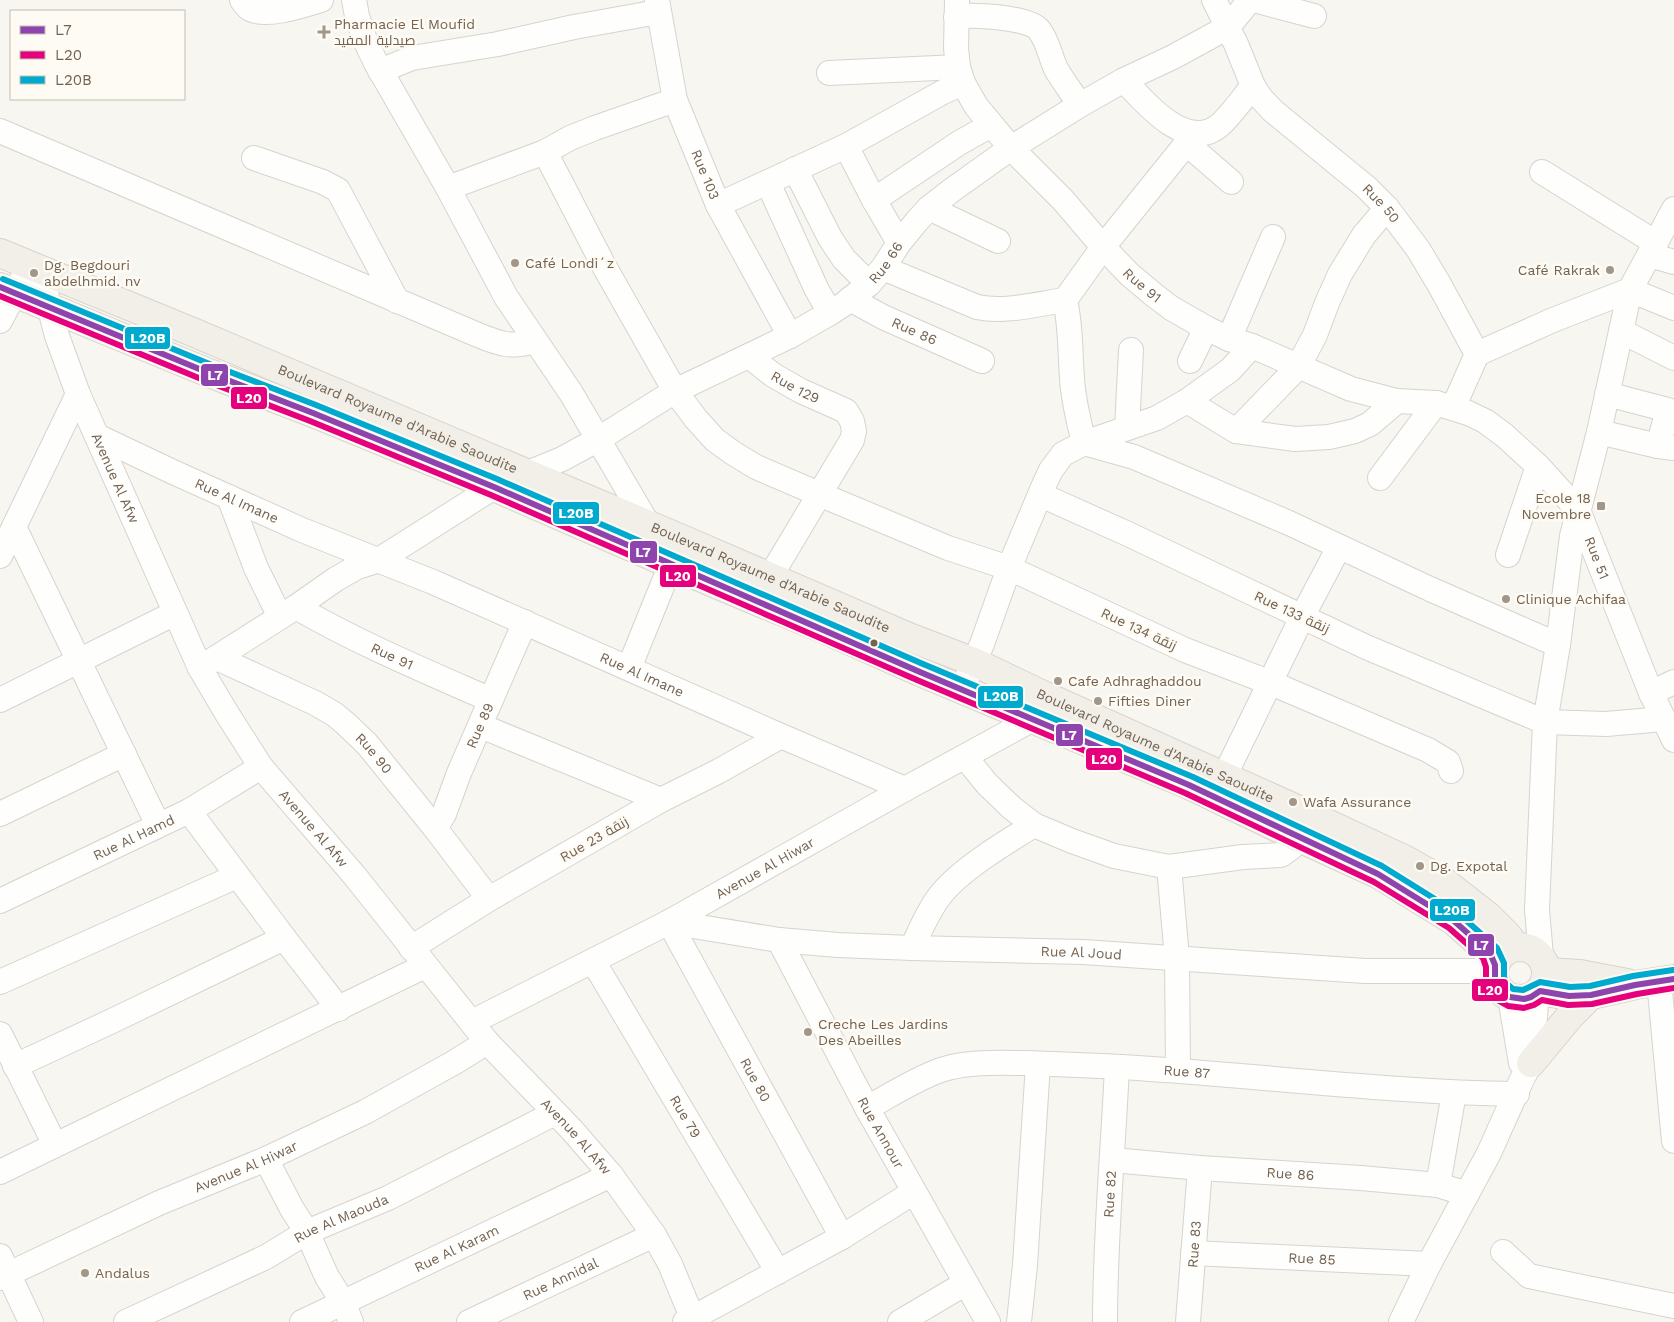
<svg xmlns="http://www.w3.org/2000/svg" width="1674" height="1322" font-family="'Work Sans',Cairo,sans-serif">
  <style>
    .lines { fill: none; stroke-linecap: round; stroke-linejoin: round }
    .minor-casing { stroke: #d7d3ce; stroke-width: 26 }
    .major-casing { stroke: #d9d3cd; stroke-width: 30 }
    .minor { stroke: #fefefd; stroke-width: 24 }
    .major { stroke: #f1efe8; stroke-width: 28 }
    .bus-1-casing { stroke: #fdfbf3; stroke-width: 10 }
    .bus-2-casing { stroke: #fdfbf3; stroke-width: 10 }
    .bus-3-casing { stroke: #fdfbf3; stroke-width: 10 }
    .bus-1 { stroke: #8e44ad; stroke-width: 6 }
    .bus-2 { stroke: #e5007d; stroke-width: 6 }
    .bus-3 { stroke: #00a9ce; stroke-width: 6 }
    .poi-dot { fill: #a29689; stroke: #fdfbf3; stroke-width: 2 }
    .bus-dot { fill: #746251; stroke: #fdfbf3; stroke-width: 2 }
    .labels { text-anchor: middle; stroke-width: 5; stroke-linejoin: round; paint-order: stroke }
    .poi-label { font-size: 14px; fill: #746251; stroke: #fdfbf3; text-anchor: start }
    .street-label { font-size: 14px; fill: #746251; stroke: #fdfbf3 }
    .line-badge { stroke: #fdfbf3; stroke-width: 2 }
    .badge-label { font-size: 14px; text-anchor: middle; font-weight: bold; fill: #fff }
  </style>
  <rect width="100%" height="100%" fill="#f8f6f0"/>
  <g class="lines">
    <defs>
      <g id="minor">
        <path d="M242,0C244,3 247,7 250,9C267,18 304,5 321,0"/>
        <path d="M354,0L357,16L365,40L376,63L448,188L506,297L571,393L649,526"/>
        <path id="s1" d="M657,0L675,100L718,205L790,336"/>
        <path id="s2" d="M957,0L956,48L958,67L963,83L976,106L1011,148L1063,200L1103,247L1129,274L1154,295L1171,308L1206,328L1229,339L1252,346L1351,389L1397,401L1436,403L1468,413L1485,421L1504,435L1538,466L1578,510L1651,693L1674,740"/>
        <path id="s3" d="M1214,0L1236,44L1253,86L1260,97L1273,111L1366,187L1387,208L1418,249L1439,284L1477,354L1453,408"/>
        <path d="M1254,0L1314,16"/>
        <path d="M956,17C972,14 1029,17 1039,30C1048,41 1050,56 1056,69C1063,81 1072,93 1080,105"/>
        <path d="M380,71L412,58L498,44L574,27L658,12"/>
        <path d="M829,73L958,67"/>
        <path d="M1124,80C1145,103 1187,153 1220,125C1232,114 1242,99 1253,86"/>
        <path d="M0,131L478,335C500,344 512,348 535,341"/>
        <path d="M1186,143L1231,182"/>
        <path d="M846,146L874,200L899,243"/>
        <path d="M545,152L604,266L675,391L696,419L715,440L733,453L756,467L819,494L948,548L1009,568L1185,650L1271,683L1428,750L1448,762L1451,771"/>
        <path d="M254,158L323,182L338,190L397,301"/>
        <path d="M795,169L830,238L844,259L869,284"/>
        <path d="M1542,172L1656,243"/>
        <path d="M768,183L816,288L830,313"/>
        <path d="M448,188L545,152L570,138L595,128L675,100"/>
        <path d="M874,200L959,143L991,125"/>
        <path d="M718,205L846,146L943,92L963,83"/>
        <path d="M929,208L998,241"/>
        <path d="M1649,255L1674,262"/>
        <path d="M883,268L977,307C1005,313 1037,304 1065,300L1103,247L1194,134"/>
        <path id="s4" d="M40,271L57,336L78,394L200,668L226,712L261,767L354,875L487,1042L572,1130L611,1175L654,1235L670,1264L694,1322"/>
        <path id="s5" d="M850,299L883,317L982,361"/>
        <path d="M1065,300C1071,326 1070,352 1072,378C1073,400 1079,422 1084,443"/>
        <path d="M0,321L29,266"/>
        <path d="M1621,331L1674,358"/>
        <path d="M1229,339L1273,237"/>
        <path d="M1477,354L1553,320L1630,290L1674,308"/>
        <path id="s6" d="M749,356L773,375L801,391L846,411L852,421L854,431L852,440L840,460L770,577"/>
        <path d="M1190,361L1206,328"/>
        <path d="M1607,394L1668,410L1658,446"/>
        <path d="M1187,401L1236,431L1295,439L1329,437L1355,431L1370,424L1397,401"/>
        <path d="M1127,428L1131,350"/>
        <path d="M1236,431L1298,367L1315,335L1327,303L1340,274L1364,235L1387,208"/>
        <path d="M1599,432L1658,446L1674,448"/>
        <path id="s7" d="M97,436L173,472L302,530L433,582L781,736L905,789"/>
        <path d="M1084,443L1134,457L1289,523L1430,589L1558,645"/>
        <path d="M1380,478L1436,403"/>
        <path d="M1041,495L1128,534L1366,647L1545,722L1606,724L1663,719"/>
        <path d="M229,497L256,568L280,617"/>
        <path d="M14,527L158,825"/>
        <path d="M1508,555L1538,466"/>
        <path d="M0,556L78,394"/>
        <path id="s8" d="M296,607C358,643 425,671 491,700"/>
        <path id="s9" d="M217,658L315,703L334,714L345,723L367,744L435,828L489,899"/>
        <path id="s10" d="M200,668L296,607L336,579L357,567L379,560L494,487L562,459L597,440L675,391L790,336L830,313L844,304L869,284L883,268L899,243L917,221L929,208L952,190L1011,148L1080,105L1124,80L1173,57L1228,27L1250,0"/>
        <path d="M629,668L678,547"/>
        <path d="M962,689L982,644L1009,568L1044,485L1051,470L1063,454L1084,443L1157,418L1187,401L1230,370L1252,346"/>
        <path d="M1651,693L1674,682"/>
        <path d="M0,700L175,613"/>
        <path d="M481,726L661,800"/>
        <path d="M965,757L987,784L1012,808L1034,825L1072,841L1114,856L1169,867L1243,857L1281,855L1292,847L1299,838"/>
        <path d="M1224,777L1302,617L1339,547"/>
        <path d="M189,811L284,938L339,1009"/>
        <path d="M0,814L124,754"/>
        <path id="s11" d="M435,828L444,814L459,773L525,622"/>
        <path d="M1169,867L1177,958L1178,1070"/>
        <path id="s12" d="M0,901L189,811L261,767"/>
        <path id="s13" d="M669,922L779,940L838,945L912,948L1083,952L1365,971H1494"/>
        <path id="s14" d="M669,922L842,1237"/>
        <path id="s15" d="M779,940L867,1108L988,1322"/>
        <path d="M411,948L489,899L661,800L719,771L781,736"/>
        <path d="M912,948C920,931 927,913 939,897C958,871 1006,842 1034,825"/>
        <path d="M1541,956L1537,910L1545,722L1558,645L1572,536L1599,432L1630,290L1674,209"/>
        <path id="s16" d="M593,961L778,1272"/>
        <path d="M1659,981L1674,1141"/>
        <path d="M0,982L237,876"/>
        <path d="M1510,997L1521,1063"/>
        <path id="s17" d="M472,1022L669,922L905,789L1033,719L1039,706"/>
        <path d="M0,1034L55,1145"/>
        <path d="M15,1066L112,1021L284,938"/>
        <path id="s18" d="M867,1108C891,1095 915,1079 941,1070C967,1061 1000,1063 1027,1063C1052,1064 1077,1065 1102,1066C1241,1073 1378,1092 1517,1094"/>
        <path d="M266,1159L292,1209L307,1232L327,1277L343,1302L351,1322"/>
        <path id="s19" d="M1113,1160L1200,1168L1361,1178L1438,1185L1467,1194"/>
        <path d="M0,1172L425,966"/>
        <path d="M1438,1185L1454,1093"/>
        <path d="M1503,1252L1529,1276L1674,1306"/>
        <path id="s20" d="M1193,1253L1429,1264"/>
        <path d="M0,1256L31,1322"/>
        <path id="s21" d="M0,1278L159,1203L266,1159L365,1112L455,1062L487,1042"/>
        <path id="s22" d="M126,1322L266,1257L307,1232L388,1198L555,1113"/>
        <path id="s23" d="M302,1322L611,1175"/>
        <path id="s24" d="M469,1322L654,1235"/>
        <path d="M685,1322L842,1237L914,1192"/>
        <path d="M900,1322L966,1283"/>
        <path d="M1019,1322L1025,1265L1038,1064"/>
        <path id="s25" d="M1105,1322C1105,1237 1113,1152 1117,1067"/>
        <path id="s26" d="M1188,1322L1200,1168"/>
        <path d="M1401,1322L1429,1264L1489,1153L1523,1077L1531,1063L1537,993"/>
      </g>
      <g id="major">
        <path id="s27" d="M0,253L195,333L682,539L909,637L974,662L1043,695L1290,806L1406,860L1443,881L1488,916L1507,935L1516,947"/>
        <path d="M0,287L209,373L313,413L494,487L718,585L826,630L920,672L1189,785L1299,838L1378,874L1454,921L1490,953L1495,965"/>
        <circle cx="1520" cy="973" r="26"/>
        <path d="M1547,972L1580,974L1627,983"/>
        <path d="M1540,991L1569,996L1591,995L1635,985L1674,979"/>
        <path d="M1531,1063L1570,1016L1591,995"/>
      </g>
    </defs>
    <use href="#minor" class="minor-casing"/>
    <use href="#major" class="major-casing"/>
    <use href="#minor" class="minor"/>
    <use href="#major" class="major"/>
    <defs>
      <path id="bus-1" d="M0,287L209,373L313,413L494,487L920,672L1189,785L1378,874L1454,921L1490,953L1495,965V979L1498,987L1503,993L1510,997L1524,999L1531,997L1540,991L1569,996L1591,995L1635,985L1674,979"/>
      <path id="bus-2" d="M0,296L206,381L310,421L491,495L917,680L1185,793L1374,882L1449,928L1483,958L1486,967V981L1490,990L1499,1001L1508,1006L1524,1008L1534,1005L1542,1000L1568,1005L1592,1004L1637,994L1674,988"/>
      <path id="bus-3" d="M3,279L212,365L316,405L497,479L923,664L1193,777L1382,866L1459,914L1497,948L1504,963V977L1506,983L1513,989L1523,990L1540,982L1570,987L1590,986L1633,976L1673,970"/>
    </defs>
    <use href="#bus-1" class="bus-1-casing"/>
    <use href="#bus-2" class="bus-2-casing"/>
    <use href="#bus-3" class="bus-3-casing"/>
    <use href="#bus-1" class="bus-1"/>
    <use href="#bus-2" class="bus-2"/>
    <use href="#bus-3" class="bus-3"/>
  </g>
  <g class="poi-dot">
    <path d="M321.5 24.5h5v5h5v5h-5v5h-5v-5h-5v-5h5z"/>
    <circle cx="515" cy="263" r="5"/>
    <circle cx="1610" cy="270" r="5"/>
    <circle cx="34" cy="273" r="5"/>
    <rect x="1596" y="501" width="10" height="10" rx="2.5"/>
    <circle cx="1506" cy="599" r="5"/>
    <circle cx="1058" cy="681" r="5"/>
    <circle cx="1098" cy="701" r="5"/>
    <circle cx="1293" cy="802" r="5"/>
    <circle cx="1420" cy="866" r="5"/>
    <circle cx="808" cy="1032" r="5"/>
    <circle cx="85" cy="1273" r="5"/>
  </g>
  <circle class="bus-dot" cx="874" cy="643" r="4.5"/>
  <g class="labels">
    <g class="poi-label">
      <text x="334" y="29">Pharmacie El Moufid<tspan x="334" dy="16">صيدلية المفيد</tspan></text>
      <text x="525" y="268">Café Londi´z</text>
      <text x="44" y="270">Dg. Begdouri<tspan x="44" dy="16">abdelhmid. nv</tspan></text>
      <text x="1600" y="275" text-anchor="end">Café Rakrak</text>
      <text x="1591" y="503" text-anchor="end">Ecole 18<tspan x="1591" dy="16">Novembre</tspan></text>
      <text x="1516" y="604">Clinique Achifaa</text>
      <text x="1068" y="686">Cafe Adhraghaddou</text>
      <text x="1108" y="706">Fifties Diner</text>
      <text x="1303" y="807">Wafa Assurance</text>
      <text x="1430" y="871">Dg. Expotal</text>
      <text x="818" y="1029">Creche Les Jardins<tspan x="818" dy="16">Des Abeilles</tspan></text>
      <text x="95" y="1278">Andalus</text>
    </g>
    <g class="street-label">
      <text dy="5" stroke="none"><textPath href="#s1" startOffset="182">Rue 103</textPath></text>
      <text dy="5" stroke="none"><textPath href="#s3" startOffset="269">Rue 50</textPath></text>
      <text dy="5" stroke="none"><textPath href="#s10" startOffset="801">Rue 66</textPath></text>
      <text dy="5" stroke="none"><textPath href="#s2" startOffset="355">Rue 91</textPath></text>
      <text dy="5" stroke="none"><textPath href="#s5" startOffset="72">Rue 86</textPath></text>
      <text dy="5" stroke="none"><textPath href="#s6" startOffset="56">Rue 129</textPath></text>
      <text dy="5" stroke="none"><textPath href="#s27" startOffset="431">Boulevard Royaume d'Arabie Saoudite</textPath></text>
      <text dy="5" stroke="none"><textPath href="#s4" startOffset="221">Avenue Al Afw</textPath></text>
      <text dy="5" stroke="none"><textPath href="#s7" startOffset="154">Rue Al Imane</textPath></text>
      <text dy="5" stroke="none"><textPath href="#s2" startOffset="909">Rue 51</textPath></text>
      <text dy="5" stroke="none"><textPath href="#s27" startOffset="836">Boulevard Royaume d'Arabie Saoudite</textPath></text>
      <text transform="translate(1292 612) rotate(25)" y="5">Rue 133 زنقة</text>
      <text transform="translate(1139 629) rotate(25)" y="5">Rue 134 زنقة</text>
      <text dy="5" stroke="none"><textPath href="#s8" startOffset="108">Rue 91</textPath></text>
      <text dy="5" stroke="none"><textPath href="#s7" startOffset="595">Rue Al Imane</textPath></text>
      <text dy="5" stroke="none"><textPath href="#s11" startOffset="112">Rue 89</textPath></text>
      <text dy="5" stroke="none"><textPath href="#s27" startOffset="1256">Boulevard Royaume d'Arabie Saoudite</textPath></text>
      <text dy="5" stroke="none"><textPath href="#s9" startOffset="186">Rue 90</textPath></text>
      <text dy="5" stroke="none"><textPath href="#s4" startOffset="626">Avenue Al Afw</textPath></text>
      <text dy="5" stroke="none"><textPath href="#s12" startOffset="148">Rue Al Hamd</textPath></text>
      <text transform="translate(594 839) rotate(-30)" y="5">Rue 23 زنقة</text>
      <text dy="5" stroke="none"><textPath href="#s17" startOffset="331">Avenue Al Hiwar</textPath></text>
      <text dy="5" stroke="none"><textPath href="#s13" startOffset="414">Rue Al Joud</textPath></text>
      <text dy="5" stroke="none"><textPath href="#s18" startOffset="330">Rue 87</textPath></text>
      <text dy="5" stroke="none"><textPath href="#s14" startOffset="180">Rue 80</textPath></text>
      <text dy="5" stroke="none"><textPath href="#s16" startOffset="181">Rue 79</textPath></text>
      <text dy="5" stroke="none"><textPath href="#s15" startOffset="218">Rue Annour</textPath></text>
      <text dy="5" stroke="none"><textPath href="#s4" startOffset="1031">Avenue Al Afw</textPath></text>
      <text dy="5" stroke="none"><textPath href="#s21" startOffset="270">Avenue Al Hiwar</textPath></text>
      <text dy="5" stroke="none"><textPath href="#s19" startOffset="178">Rue 86</textPath></text>
      <text dy="5" stroke="none"><textPath href="#s25" startOffset="128">Rue 82</textPath></text>
      <text dy="5" stroke="none"><textPath href="#s22" startOffset="239">Rue Al Maouda</textPath></text>
      <text dy="5" stroke="none"><textPath href="#s26" startOffset="78">Rue 83</textPath></text>
      <text dy="5" stroke="none"><textPath href="#s23" startOffset="171">Rue Al Karam</textPath></text>
      <text dy="5" stroke="none"><textPath href="#s20" startOffset="119">Rue 85</textPath></text>
      <text dy="5" stroke="none"><textPath href="#s24" startOffset="101">Rue Annidal</textPath></text>
    </g>
  </g>
  <g class="line-badge">
    <rect x="124" y="326" width="47" height="24" rx="5" fill="#00a9ce"/>
    <rect x="200" y="363" width="29" height="24" rx="5" fill="#8e44ad"/>
    <rect x="230" y="386" width="38" height="24" rx="5" fill="#e5007d"/>
    <rect x="552" y="501" width="48" height="24" rx="5" fill="#00a9ce"/>
    <rect x="629" y="540" width="29" height="24" rx="5" fill="#8e44ad"/>
    <rect x="659" y="564" width="38" height="24" rx="5" fill="#e5007d"/>
    <rect x="977" y="685" width="47" height="24" rx="5" fill="#00a9ce"/>
    <rect x="1055" y="723" width="29" height="24" rx="5" fill="#8e44ad"/>
    <rect x="1085" y="747" width="38" height="24" rx="5" fill="#e5007d"/>
    <rect x="1429" y="898" width="47" height="24" rx="5" fill="#00a9ce"/>
    <rect x="1467" y="933" width="28" height="24" rx="5" fill="#8e44ad"/>
    <rect x="1471" y="978" width="38" height="24" rx="5" fill="#e5007d"/>
  </g>
  <g class="badge-label">
    <text x="148" y="343">L20B</text>
    <text x="215" y="380">L7</text>
    <text x="249" y="403">L20</text>
    <text x="576" y="518">L20B</text>
    <text x="643" y="557">L7</text>
    <text x="678" y="581">L20</text>
    <text x="1001" y="701">L20B</text>
    <text x="1069" y="740">L7</text>
    <text x="1104" y="764">L20</text>
    <text x="1452" y="915">L20B</text>
    <text x="1481" y="950">L7</text>
    <text x="1490" y="995">L20</text>
  </g>
  <rect x="10" y="10" width="175" height="90" fill="#fdfbf3" stroke="#c6beb2"/>
  <rect x="20" y="26" width="25" height="8" fill="#8e44ad" stroke="#c6beb2"/>
  <text x="55" y="35" font-size="15" fill="#746251">L7</text>
  <rect x="20" y="51" width="25" height="8" fill="#e5007d" stroke="#c6beb2"/>
  <text x="55" y="60" font-size="15" fill="#746251">L20</text>
  <rect x="20" y="76" width="25" height="8" fill="#00a9ce" stroke="#c6beb2"/>
  <text x="55" y="85" font-size="15" fill="#746251">L20B</text>
</svg>
